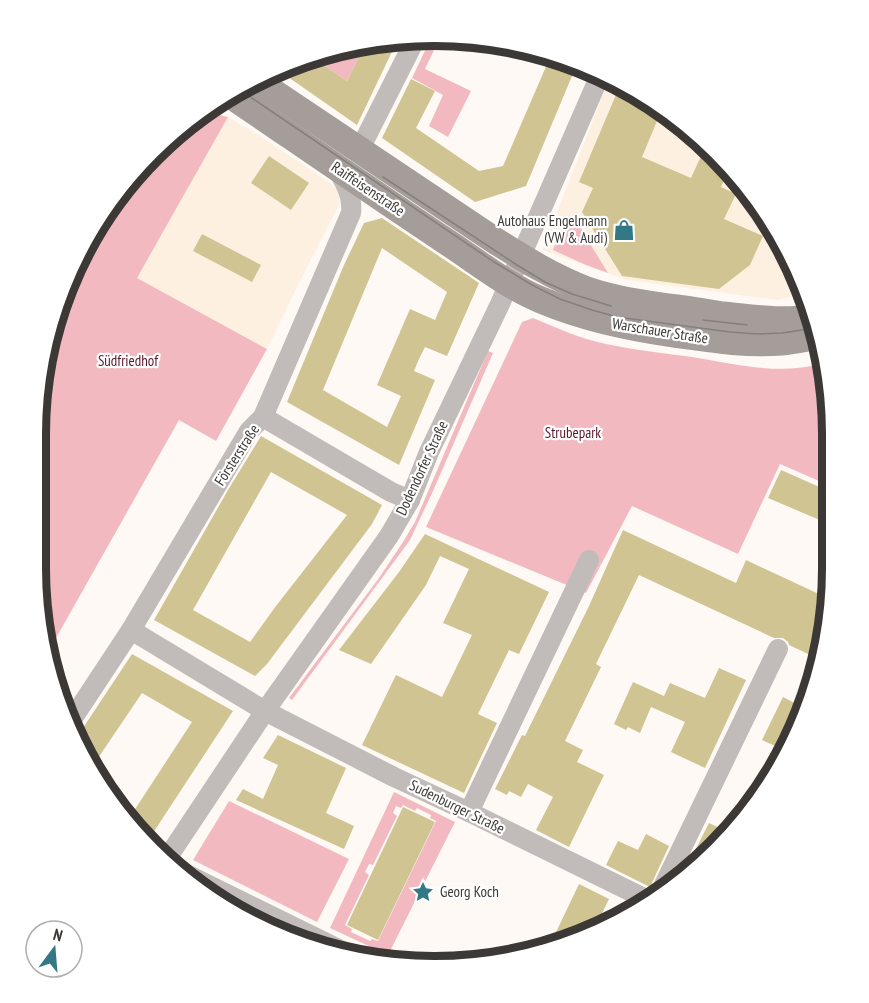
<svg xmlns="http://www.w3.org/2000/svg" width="869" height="1003" font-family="'PT Sans Narrow',sans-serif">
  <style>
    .built { fill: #fef0e1 }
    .green { fill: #f2bac0; fill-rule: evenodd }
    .building { fill: #cfc492; fill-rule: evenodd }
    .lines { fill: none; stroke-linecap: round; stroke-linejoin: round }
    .street { stroke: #c1bbb9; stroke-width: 20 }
    .secondary { stroke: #a49d9a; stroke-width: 27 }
    .tram { stroke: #84807c; stroke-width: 1.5 }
    .labels { text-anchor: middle; stroke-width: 4.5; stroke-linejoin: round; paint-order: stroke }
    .street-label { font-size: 15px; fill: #3b3835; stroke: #fff }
    .poi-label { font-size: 15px; fill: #3b3835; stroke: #fff; text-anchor: end }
    .park-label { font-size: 15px; fill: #591726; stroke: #fff }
    .rim { fill: none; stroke: #3b3835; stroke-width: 8 }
  </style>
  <rect width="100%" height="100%" fill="#fef9f4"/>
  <g class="built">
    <path d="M610,77L677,119L734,172L780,236L806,293L778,300L628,280L542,250Z"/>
    <path d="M228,117L252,131L332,184L338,192L340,203L300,281L267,349L137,278Z"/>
  </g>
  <g class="green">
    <path d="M431,38H440L425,69L471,91L448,137L429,126L443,95L412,78Z"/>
    <path d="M483,41L517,46L530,53L532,49L550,54L547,61L530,53L527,62Z"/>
    <path d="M366,43L347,81L310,56Z"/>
    <path d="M207,110L216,114L228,117L137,278L267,349L216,441L179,420L47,654L36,568L39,382L77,258L119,192L172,135Z"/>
    <path d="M567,216L575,219L608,273L586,265L553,250Z"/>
    <path d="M533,318C557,328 581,339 606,344C634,350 663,353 692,357C735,364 780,376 823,363L832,408L833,487L780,464L738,554L632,506L586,593L426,527L522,322Z"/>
    <path d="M488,351L493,353L433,491L410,540L292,700L289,698L379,578L403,542L415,522Z"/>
    <path d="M394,792L455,822L388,955L330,928ZM403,805L415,811L417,808L431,815L430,818L436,821L378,941L372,939L370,941L351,932L352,929L345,925L369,875L365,872L369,864L373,865L397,816L393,813L396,806L401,808Z"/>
    <path d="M229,801L349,859L317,922L193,860Z"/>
  </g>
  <g class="building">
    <path d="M384,39H398L357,125L278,70L310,56L347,81L366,43Z"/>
    <path d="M551,55L577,64L526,186L475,202L382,138L411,79L435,91L416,128L479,171L503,166Z"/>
    <path d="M621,83L662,109L642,157L691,178L706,145L730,168L721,187L736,194L724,219L763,236L750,265L719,289L622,276L582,212L593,188L579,182Z"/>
    <path d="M269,156L309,183L291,210L251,183Z"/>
    <path d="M382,218L479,283L447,356L425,347L419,359L414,371L435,380L399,465L287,402L344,265L364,223ZM382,248L447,292L435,320L410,309L377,385L401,396L387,427L323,390Z"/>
    <path d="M202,234L261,265L252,282L193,251Z"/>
    <path d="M261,436L382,505L372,524L267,664L255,676L154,620L228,490ZM271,472L347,515L276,606L250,642L193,610Z"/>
    <path d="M781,470L833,493V497L822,521L768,498Z"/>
    <path d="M623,530L736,583L746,560L821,595L819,599L830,604L825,647L821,660L789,645L788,642L783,638H774L639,575L596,664L601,667L565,741L583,750L577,762L604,775L569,847L536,830L553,797L528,784L521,797L509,791L507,795L495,789L522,735L525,736L589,606Z"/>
    <path d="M425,534L549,592L519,654L509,650L478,714L497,723L464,793L362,745L396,675L442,697L472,635L443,623L469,569L440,556L426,585L371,664L339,650L399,572Z"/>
    <path d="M132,654L233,711L147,842L135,831L128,820L192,722L142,693L92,767L75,740Z"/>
    <path d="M719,668L746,680L705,768L671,752L685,722L651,707L640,733L628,727L626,730L614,724L633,682L664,696L670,683L705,698Z"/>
    <path d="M783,697L806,709L803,721L786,751L762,740Z"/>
    <path d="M278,735L346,768L326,813L354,826L344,849L236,800L243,789L263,799L278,765L263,758Z"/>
    <path d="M403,807L435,822L378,940L347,925Z"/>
    <path d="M709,823L730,833L716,851L681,878Z"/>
    <path d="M646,834L669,846L650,887L606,865L618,841L638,850Z"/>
    <path d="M579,884L609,899L593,932L562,946L548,949Z"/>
  </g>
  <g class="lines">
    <g class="street">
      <path d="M358,149L365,139L416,38"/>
      <path d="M263,417L391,492L410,500"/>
      <path d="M131,630L265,711L394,777L469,812L650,901"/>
      <path d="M69,724L131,630L249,431L263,417L351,213C353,196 345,183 337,169"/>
      <path d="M469,812L589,560"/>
      <path d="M166,860L265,711L389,536L410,500L429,452L500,304L601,73"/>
      <path d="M174,868L361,960"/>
      <path d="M660,893L778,649"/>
    </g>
    <g class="secondary">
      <path d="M255,80L494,240C524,259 553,277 587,290C613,299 641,303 668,307C686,309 704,312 723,315C753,318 783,323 814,317"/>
      <path d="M229,94C301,143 372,192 444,240C475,260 507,286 541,300C584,318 627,327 673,334C709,339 745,345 782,342C794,341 806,338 818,336"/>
    </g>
    <g class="tram">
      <path d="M237,88L494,262L532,285L560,299L592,310L617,317L730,332L757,334L782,333L816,328"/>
      <path d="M383,177L517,265L545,282L572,294L611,306"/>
      <path d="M703,320L747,325"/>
    </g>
  </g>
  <defs>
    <symbol id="shop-bare" viewBox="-9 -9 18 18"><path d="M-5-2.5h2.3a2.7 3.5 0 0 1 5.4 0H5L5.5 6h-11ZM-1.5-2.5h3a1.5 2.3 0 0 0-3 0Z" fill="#327885" stroke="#fff" stroke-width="2.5" paint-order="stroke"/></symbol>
    <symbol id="sight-bare" viewBox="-9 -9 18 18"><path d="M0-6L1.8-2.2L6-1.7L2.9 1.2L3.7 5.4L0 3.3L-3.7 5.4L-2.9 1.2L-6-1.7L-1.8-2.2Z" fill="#327885" stroke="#fff" stroke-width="2.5" paint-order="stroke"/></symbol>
  </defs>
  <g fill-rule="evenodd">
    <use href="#shop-bare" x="609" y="215" width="30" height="30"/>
    <use href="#sight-bare" x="408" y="877" width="30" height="30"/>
  </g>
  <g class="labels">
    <g class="street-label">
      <text transform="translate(368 189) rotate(34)" y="5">Raiffeisenstraße</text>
      <text transform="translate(660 331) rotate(9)" y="5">Warschauer Straße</text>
      <text transform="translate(237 455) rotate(-57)" y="5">Försterstraße</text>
      <text transform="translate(422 468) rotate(-65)" y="5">Dodendorfer Straße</text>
      <text transform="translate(457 807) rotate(26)" y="5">Sudenburger Straße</text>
    </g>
    <g class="poi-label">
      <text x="607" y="226">Autohaus Engelmann<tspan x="607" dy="17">(VW &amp; Audi)</tspan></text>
      <text x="440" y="897" text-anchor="start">Georg Koch</text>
    </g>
    <g class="park-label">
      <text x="128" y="366">Südfriedhof</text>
      <text x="573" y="438">Strubepark</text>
    </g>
  </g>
  <path d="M0 0H869V1003H0ZM434 46H434A388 388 0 0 1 822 434V568A388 388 0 0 1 434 956H434A388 388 0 0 1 46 568V434A388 388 0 0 1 434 46Z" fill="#fff" fill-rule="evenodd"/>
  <path class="rim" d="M434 46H434A388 388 0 0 1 822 434V568A388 388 0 0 1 434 956H434A388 388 0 0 1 46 568V434A388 388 0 0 1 434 46Z"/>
  <g transform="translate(54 949) rotate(16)"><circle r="28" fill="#ffffff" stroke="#b1afae" stroke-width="1.5"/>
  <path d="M0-4.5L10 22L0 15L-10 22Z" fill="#327885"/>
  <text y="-9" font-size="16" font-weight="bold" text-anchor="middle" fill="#3b3835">N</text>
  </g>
</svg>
